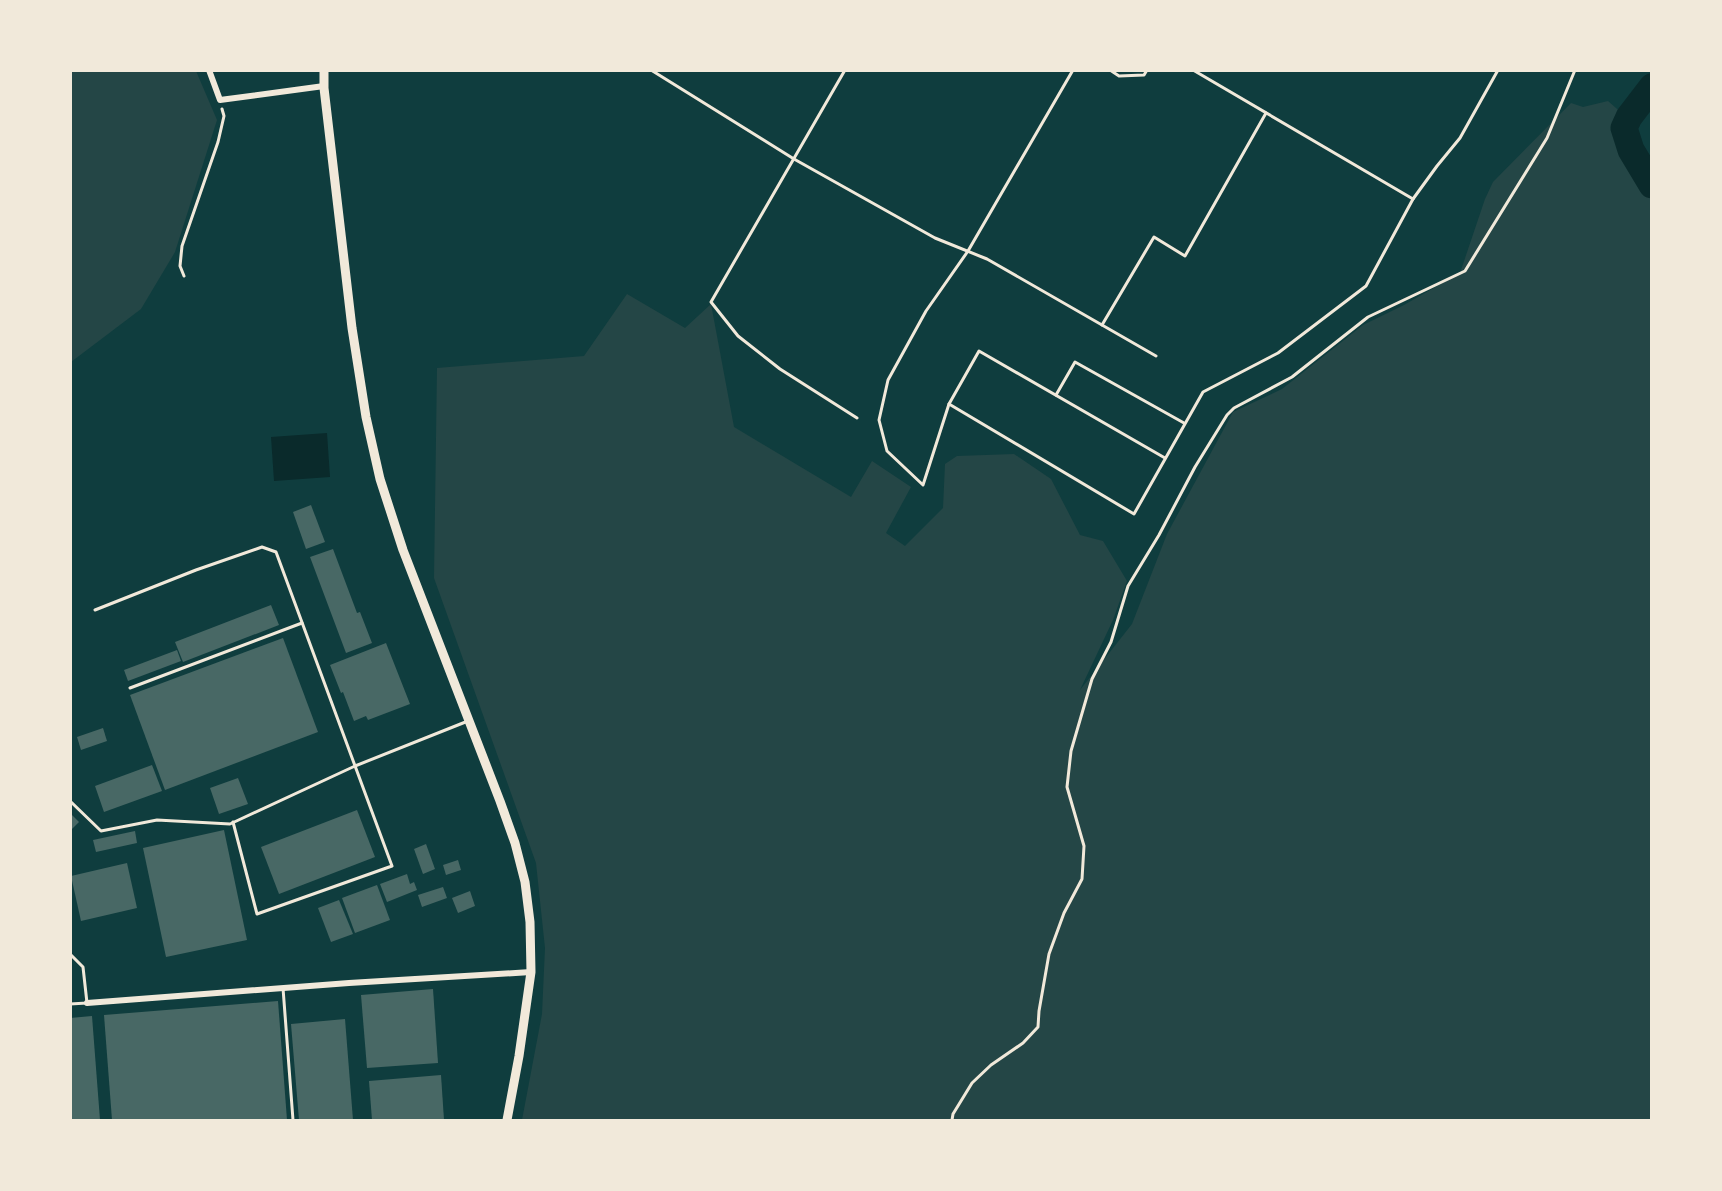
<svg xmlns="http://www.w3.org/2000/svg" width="1722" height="1191" font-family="Lato,sans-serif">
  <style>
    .green { fill: #244646 }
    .water { fill: #0a2a2b }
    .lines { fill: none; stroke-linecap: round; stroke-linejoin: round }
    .river { stroke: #0a2a2b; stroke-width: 27 }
    .building { fill: #486865 }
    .path { stroke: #f1e9da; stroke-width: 3 }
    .service { stroke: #f1e9da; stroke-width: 3 }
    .minor { stroke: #f1e9da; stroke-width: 6 }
    .secondary { stroke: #f1e9da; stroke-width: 9 }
  </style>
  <rect width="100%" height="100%" fill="#0f3d3e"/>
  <g class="green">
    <path d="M71,70L196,71L217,120L175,252L141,309L71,362Z"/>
    <path d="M1608,101L1633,123L1632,141L1652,162L1651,1120H522L542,1014L545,948L536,863L434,578L437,368L584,356L627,294L685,328L711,304L734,427L851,497L872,461L911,487L886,533L905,546L943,508L945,464L957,456L1014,454L1051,479L1080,535L1103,541L1127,581L1113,620L1080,690L1132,624L1167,534L1233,412L1282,389L1363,325L1404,305L1460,273L1485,199L1493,182L1571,103L1583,107Z"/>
  </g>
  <path class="water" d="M327,433L330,477L274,481L271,437Z"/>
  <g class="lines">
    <path class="river" d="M1652,87L1629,117L1624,128L1631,150L1652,185"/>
  </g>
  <g class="building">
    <path d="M311,505L325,542L306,549L293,512Z"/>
    <path d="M333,549L357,613L360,612L372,643L346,653L310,557Z"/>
    <path d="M271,605L279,625L183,662L175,642Z"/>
    <path d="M283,638L318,732L165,790L130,695Z"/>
    <path d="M386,643L410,704L368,720L366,716L354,721L343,692L341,693L330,665Z"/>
    <path d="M177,650L181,661L128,681L124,670Z"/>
    <path d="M103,728L107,741L81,750L77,737Z"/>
    <path d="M152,765L162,791L104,812L95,786Z"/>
    <path d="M238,778L248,804L219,814L210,788Z"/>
    <path d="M357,810L375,857L279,894L261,847Z"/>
    <path d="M70,813L79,822L70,831Z"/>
    <path d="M224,830L247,940L166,957L143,848Z"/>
    <path d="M135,831L137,843L96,852L93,840Z"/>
    <path d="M426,844L435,869L423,874L414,849Z"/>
    <path d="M458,860L461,870L446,875L443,865Z"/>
    <path d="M127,863L137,908L81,921L71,876Z"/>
    <path d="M407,874L410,884L414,882L417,890L387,902L380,884Z"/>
    <path d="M377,885L390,920L355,933L342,898Z"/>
    <path d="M443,887L447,898L422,907L418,895Z"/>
    <path d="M470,891L475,906L458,913L452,898Z"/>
    <path d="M339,900L353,934L331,942L318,908Z"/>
    <path d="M433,989L438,1063L367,1068L361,995Z"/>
    <path d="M278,1001L287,1120H112L104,1015Z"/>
    <path d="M92,1016L100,1120H70V1018Z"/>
    <path d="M345,1019L353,1120H299L291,1024Z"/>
    <path d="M441,1075L444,1120H372L369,1081Z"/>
  </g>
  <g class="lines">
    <g class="path">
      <path d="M184,276L180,266L182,246L218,142L224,116L222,109"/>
      <path d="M952,1120L953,1114L972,1083L991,1065L1023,1043L1038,1027L1039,1011L1049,954L1064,913L1082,879L1084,846L1067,787L1071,751L1092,679L1111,642L1128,586L1159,535L1195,467L1227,415L1234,408L1292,377L1368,317L1465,271L1547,138L1575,70"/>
    </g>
    <g class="service">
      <path d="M651,70L794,159L935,238L987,259L1156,356"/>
      <path d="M845,70L711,302L738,336L780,369L857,418"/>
      <path d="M1073,70L968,251L926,311L888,380L879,420L887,451L923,485L949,404L979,351L1165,458"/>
      <path d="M1110,70L1119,76L1144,75L1147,70"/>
      <path d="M1193,70L1413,199L1437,166L1460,138L1498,70"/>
      <path d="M1102,325L1154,237L1185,256L1266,113"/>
      <path d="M1056,395L1075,362L1184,423"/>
      <path d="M949,404L1134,514L1203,392L1278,353L1366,286L1413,199"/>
      <path d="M95,610L196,570L262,547L276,552L392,866L257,914L233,822"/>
      <path d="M130,688L302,623"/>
      <path d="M70,801L101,831L157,820L230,824L355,766L468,721"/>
      <path d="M70,954L83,967L87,1003L70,1004"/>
      <path d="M283,988L293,1120"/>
    </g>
    <g class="minor">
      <path d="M209,70L220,100L324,86"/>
      <path d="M87,1003L349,983L531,972"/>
    </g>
    <path class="secondary" d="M324,70V88L352,328L366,417L380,479L403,550L500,801L515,843L525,882L530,922L531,972L519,1056L507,1120"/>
  </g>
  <rect width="1722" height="1191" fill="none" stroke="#f1e9da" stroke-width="144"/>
</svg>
